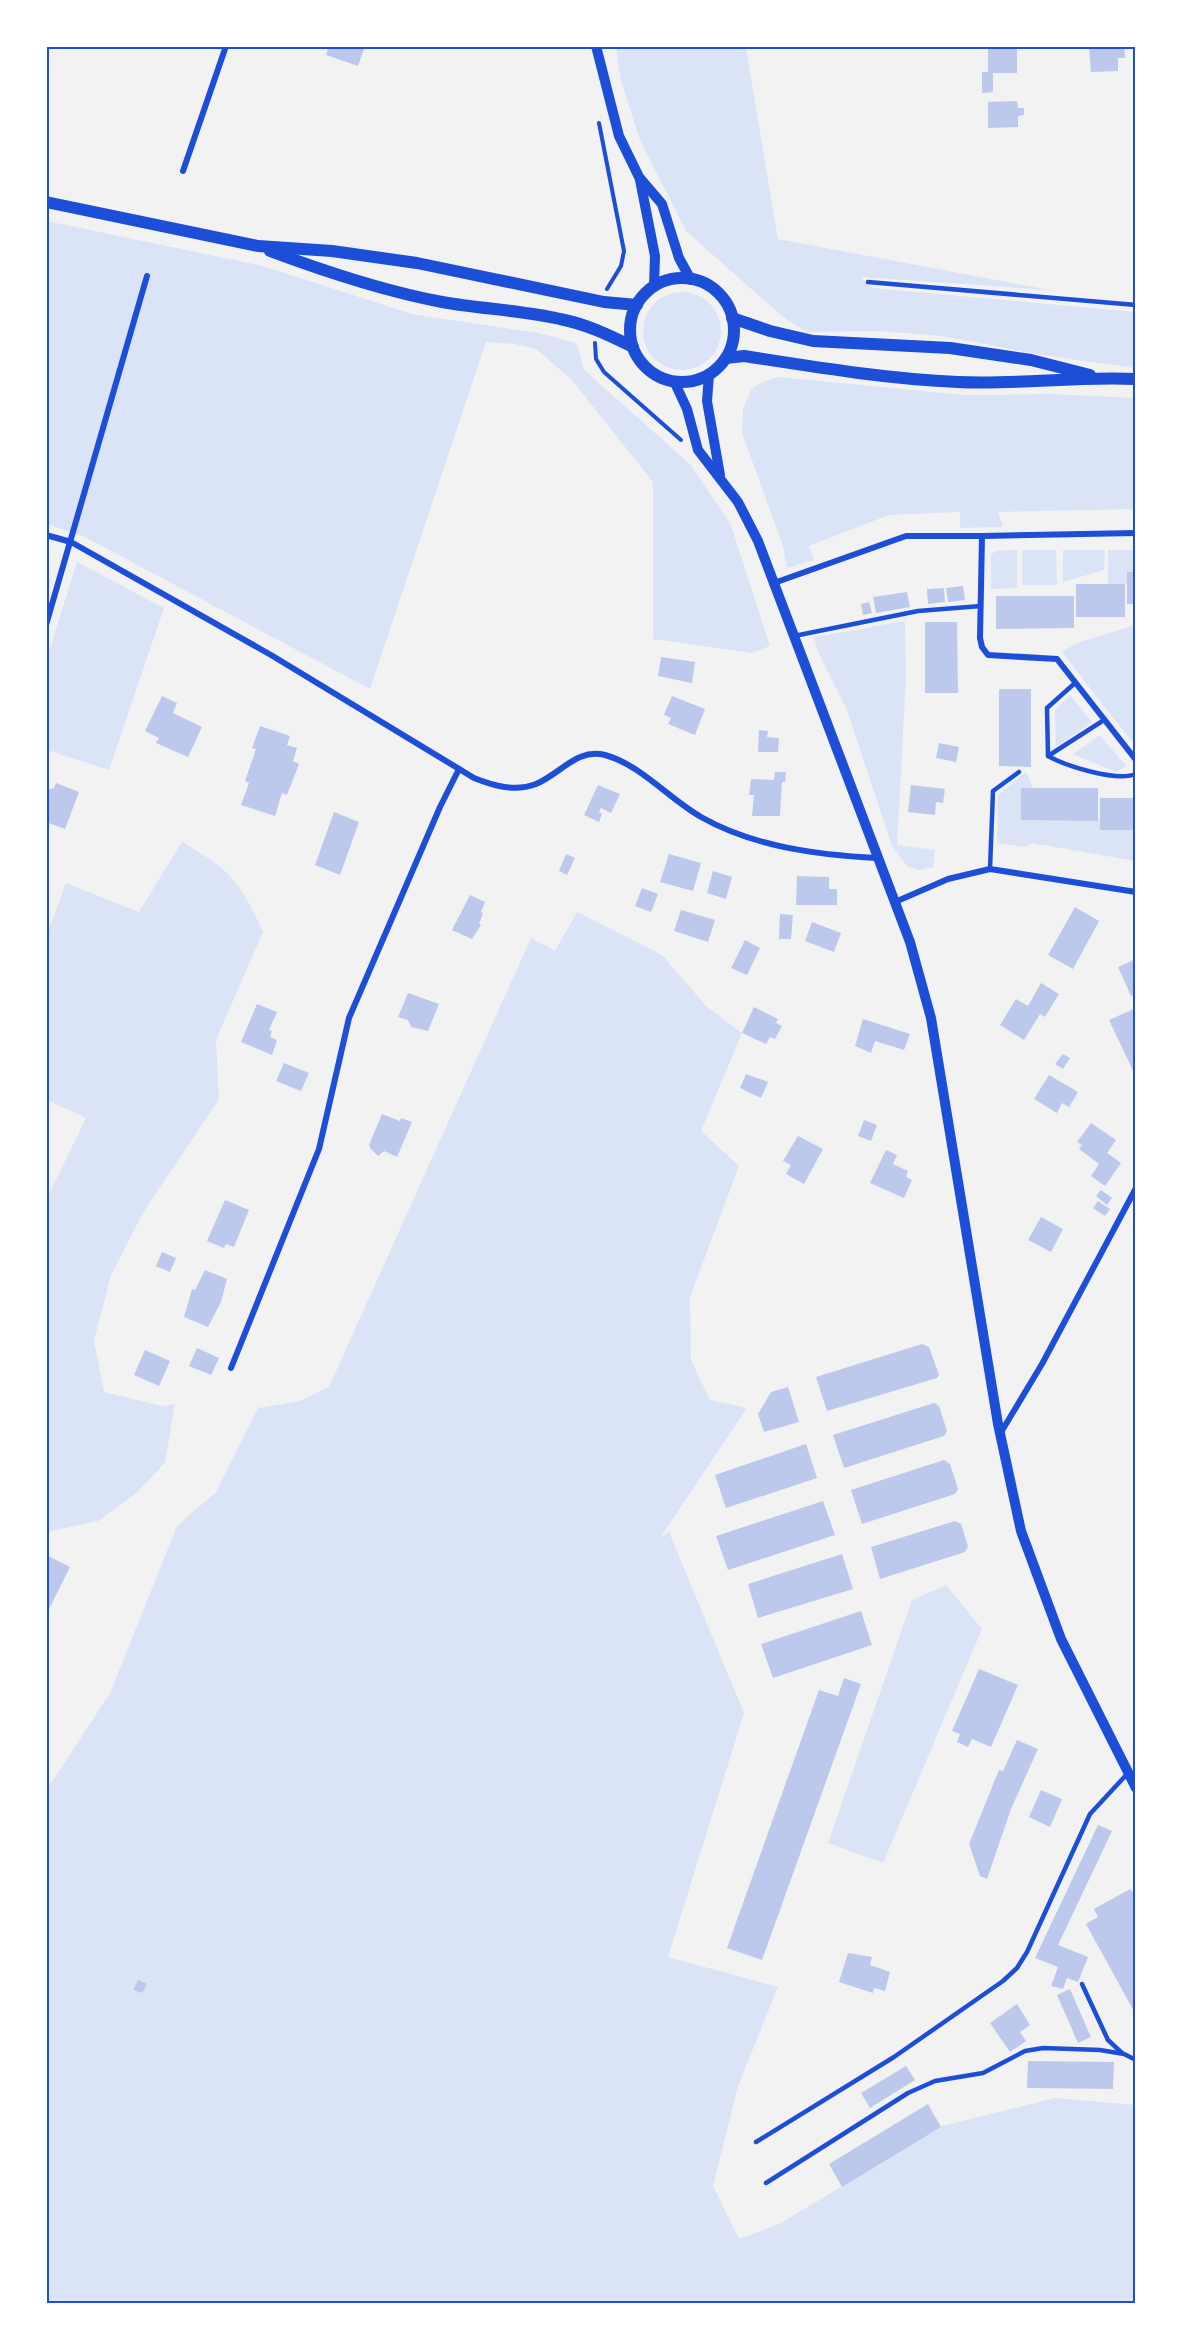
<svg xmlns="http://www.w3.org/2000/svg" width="1182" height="2350" font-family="'DM Sans',sans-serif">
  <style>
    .green { fill: #dbe4f7 }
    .building { fill: #bdc9ec }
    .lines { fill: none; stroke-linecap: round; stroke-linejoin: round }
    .path { stroke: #1d4ed8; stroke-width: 4 }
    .service { stroke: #1d4ed8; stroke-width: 4.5 }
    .minor { stroke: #1d4ed8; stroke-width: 6 }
    .tertiary { stroke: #1d4ed8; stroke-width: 10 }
    .secondary { stroke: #1d4ed8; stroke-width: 12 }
    .neatline { fill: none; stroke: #1d4ed8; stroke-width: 2 }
  </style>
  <rect width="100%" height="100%" fill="#f2f2f2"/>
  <g class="green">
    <path d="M616,47H746L778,239L1050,290L860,277L873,288L1135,312V368L1042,355L942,336L878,331L807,332L783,317L686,231L640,140L621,81Z"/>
    <path d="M47,221L263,266L412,314L538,333L577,343L584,370L690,464L731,525L770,646L752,653L653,639V482L571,379L536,349L514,344L486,342L370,689L85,537L47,524Z"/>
    <circle cx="682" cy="331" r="39"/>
    <path d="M779,377L964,395L1054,394L1135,398V509L998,512L1003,527L960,528V512L889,515L809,546L814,560L787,568L783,546L742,433L743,409L751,390L760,383Z"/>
    <path d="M1017,550V588L991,589V555L995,551Z"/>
    <path d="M1022,550H1056L1057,585H1022Z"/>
    <path d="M1063,550H1105L1104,570L1063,582Z"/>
    <path d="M1108,550H1135V572H1127V584H1108Z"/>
    <path d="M77,562L164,608L109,770L47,750V658Z"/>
    <path d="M905,621L906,678L897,845L935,850L933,867L919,870L908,867L892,846L847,710L818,652L814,637Z"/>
    <path d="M1135,625L1136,724L1132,742L1062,652L1077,643Z"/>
    <path d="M1070,695L1092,722L1056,747L1055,710Z"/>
    <path d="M1100,735L1126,766L1116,772L1073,754Z"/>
    <path d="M1026,772L1033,788H1021V820H1100V830H1135V861L1032,843L1024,847L997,843L998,795Z"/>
    <path d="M182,842C231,870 240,881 263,932L216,1040L219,1099L144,1211L111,1275L94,1341L104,1392L162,1406L175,1404L165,1463L135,1494L98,1521L47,1532V1198L86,1118L47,1100V934L66,883L139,912Z"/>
    <path d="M577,912L662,955L706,1006L742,1033L701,1131L739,1166L690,1297L691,1360L710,1400L747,1408L660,1538L669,1532L744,1713L668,1957L778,1987L738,2086L713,2186L739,2239L781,2223L942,2126L1055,2098L1135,2105V2303H47L46,1791L110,1693L177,1526L216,1492L258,1408L300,1401L329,1387L531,938L555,951Z"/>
    <path d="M946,1585L982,1629L883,1863L828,1843L912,1600Z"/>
  </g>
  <g class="building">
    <path d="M329,46H365L358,66L326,55Z"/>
    <path d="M988,46L1017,49V73H993V92L982,93V72H988Z"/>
    <path d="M1089,46H1124L1125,58H1118V71L1091,72Z"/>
    <path d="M1017,101L1018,108H1024V115L1018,116V127L988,128V102Z"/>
    <rect x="1127" y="572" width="9" height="32"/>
    <rect x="1076" y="584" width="49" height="33"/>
    <path d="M963,586L965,600L948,602L946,588Z"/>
    <path d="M944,588L945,602L928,604L927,589Z"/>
    <path d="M907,592L910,607L876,613L873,597Z"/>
    <path d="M996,596H1074V628L996,629Z"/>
    <path d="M869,602L872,613L863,615L861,604Z"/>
    <path d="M925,622H957L958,693H925Z"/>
    <path d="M661,657L695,662L692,683L658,676Z"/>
    <path d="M999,689H1031V767L999,766Z"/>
    <path d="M162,696L177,703L173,713L202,727L188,757L156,743L159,738L145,731Z"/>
    <path d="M672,696L705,709L695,735L668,724L671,718L664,715Z"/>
    <path d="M260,726L290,736L287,745L297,748L293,761L299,764L287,795L282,793L275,816L241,805L249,783L245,781L256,749L252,748Z"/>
    <path d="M759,730L768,731L767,737L779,738L778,752H758Z"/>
    <path d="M939,743L959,747L956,762L936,758Z"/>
    <path d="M775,772H786L785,782H782L780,816H752L754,795H749L751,779L774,780Z"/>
    <path d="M56,783L79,792L65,829L46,822V790L54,788Z"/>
    <path d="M598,785L620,794L611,813L601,808L599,812L602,814L599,822L584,815Z"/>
    <path d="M911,785L945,789L943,803L936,802L935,815L908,812Z"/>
    <path d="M1021,788H1098V821L1021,820Z"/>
    <rect x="1100" y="798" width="36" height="32"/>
    <path d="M334,812L359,822L340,875L315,865Z"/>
    <path d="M566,854L575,858L567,875L559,871Z"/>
    <path d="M669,854L701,863L693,891L660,882Z"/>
    <path d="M713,871L732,877L726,899L707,893Z"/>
    <path d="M797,876L829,877V889H837V905H796Z"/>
    <path d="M642,888L658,894L651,912L635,906Z"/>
    <path d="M470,895L485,902L481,912L483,913L479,924L481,925L472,939L452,930Z"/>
    <path d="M1075,907L1099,921L1073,969L1048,955Z"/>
    <path d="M681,910L715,920L708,942L674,931Z"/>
    <path d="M780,914L793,915L791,939H779Z"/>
    <path d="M812,922L841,933L834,952L805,941Z"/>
    <path d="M745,940L760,948L747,975L731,968Z"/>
    <path d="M1136,959V994L1131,996L1118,967Z"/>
    <path d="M1041,983L1059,994L1045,1017L1040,1014L1024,1040L1000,1025L1016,999L1028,1006Z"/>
    <path d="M408,993L439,1004L428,1031L411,1027L408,1020L398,1017Z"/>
    <path d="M257,1004L277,1012L269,1030L272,1031L270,1037L277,1040L272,1055L241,1042Z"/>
    <path d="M754,1007L778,1019L776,1023L782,1026L775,1039L770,1037L766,1044L742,1033Z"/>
    <path d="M1136,1008V1077L1109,1020Z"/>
    <path d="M863,1019L910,1034L904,1050L875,1041L871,1053L855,1046Z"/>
    <path d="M1063,1054L1070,1058L1063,1069L1055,1064Z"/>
    <path d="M284,1063L309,1073L301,1091L276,1081Z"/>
    <path d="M746,1074L768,1082L761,1098L740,1088Z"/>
    <path d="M1049,1075L1078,1092L1069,1107L1062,1103L1057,1113L1034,1099Z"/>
    <path d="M382,1114L400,1121L401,1118L412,1122L397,1157L384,1151L378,1156L371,1149L369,1145Z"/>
    <path d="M864,1120L877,1125L871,1141L858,1136Z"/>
    <path d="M1091,1123L1116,1140L1107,1153L1121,1163L1105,1186L1091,1176L1099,1164L1079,1149L1082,1145L1077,1142Z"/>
    <path d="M798,1136L823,1149L804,1184L786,1174L791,1165L783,1161Z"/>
    <path d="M886,1150L897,1155L893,1164L908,1171L906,1177L912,1180L904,1198L870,1183Z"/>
    <path d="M1101,1190L1112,1198L1107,1205L1096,1196Z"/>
    <path d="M225,1200L249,1210L234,1247L226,1244L224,1248L207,1241Z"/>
    <path d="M1098,1201L1110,1209L1105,1216L1093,1208Z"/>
    <path d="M1041,1217L1063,1229L1051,1252L1028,1240Z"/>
    <path d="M162,1252L176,1258L170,1272L156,1266Z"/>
    <path d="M205,1270L227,1279L221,1302L208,1327L184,1317L192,1289L195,1290Z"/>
    <path d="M922,1344L929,1347L939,1375L937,1378L827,1411L816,1377Z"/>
    <path d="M197,1348L219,1358L211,1375L189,1366Z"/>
    <path d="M145,1350L170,1361L159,1386L134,1375Z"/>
    <path d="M788,1387L799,1422L764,1432L758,1414L771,1392Z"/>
    <path d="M934,1403L939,1406L947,1431L944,1436L844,1468L833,1435Z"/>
    <path d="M806,1444L817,1478L726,1508L715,1475Z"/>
    <path d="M944,1460L950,1464L958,1489L955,1494L862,1524L851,1490Z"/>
    <path d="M823,1501L835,1535L728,1570L716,1536Z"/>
    <path d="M955,1521L961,1524L968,1546L965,1552L880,1579L871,1547Z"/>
    <path d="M842,1554L853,1589L758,1618L748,1584Z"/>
    <path d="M48,1556L70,1567L46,1615V1559Z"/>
    <path d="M861,1611L872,1645L773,1678L761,1644Z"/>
    <path d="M979,1669L1018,1685L991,1747L972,1739L968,1747L957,1742L960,1734L952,1731Z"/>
    <path d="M844,1678L861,1684L762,1960L727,1948L819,1690L838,1696Z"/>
    <path d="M1017,1740L1038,1749L1011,1809L987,1879L980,1876L969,1844L999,1770L1003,1771Z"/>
    <path d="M1041,1790L1062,1799L1050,1827L1029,1817Z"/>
    <path d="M1098,1825L1112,1831L1058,1945L1088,1957L1078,1982L1067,1978L1063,1989L1051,1986L1058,1967L1035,1958Z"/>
    <path d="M1130,1889L1136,1897V2015L1086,1924L1098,1917L1094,1909Z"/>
    <path d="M848,1953L872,1957L870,1965L890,1972L885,1991L874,1988L873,1993L839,1982Z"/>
    <path d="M138,1980L147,1984L142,1993L133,1990Z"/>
    <path d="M1070,1989L1091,2037L1078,2043L1057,1995Z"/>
    <path d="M1017,2004L1030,2025L1020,2032L1026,2041L1010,2052L990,2023Z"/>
    <path d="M1028,2061L1114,2062L1113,2089L1027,2088Z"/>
    <path d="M906,2066L915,2080L870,2108L861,2093Z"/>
    <path d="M928,2104L941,2127L842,2187L829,2164Z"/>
  </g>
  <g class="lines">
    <g class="path">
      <path d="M599,123L624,251L621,266L607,289"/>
      <path d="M595,343L596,359L604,372L681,440"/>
    </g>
    <g class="service">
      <path d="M868,282L1136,305"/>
      <path d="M794,636L918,611L981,606"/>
      <path d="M1075,683L1047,708L1048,756C1066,766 1116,782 1136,774"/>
      <path d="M1048,756L1104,720"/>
      <path d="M990,869L993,791L1019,772"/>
      <path d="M1082,1984L1108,2040L1122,2053"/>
      <path d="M756,2142L894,2057L1003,1981L1017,1968L1027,1952L1090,1814L1128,1773"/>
      <path d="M766,2183L908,2093L935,2081L983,2073L1025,2051L1043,2048L1100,2050L1124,2054L1136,2060"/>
    </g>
    <g class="minor">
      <path d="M183,171L226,46"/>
      <path d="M1136,533L982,536L980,638L982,647L988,655L1057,659L1136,760"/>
      <path d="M46,535L71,542L271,655L474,778C494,786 515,792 536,784C560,774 577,748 605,755C641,765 669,799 701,817C754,847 818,855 877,858"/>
      <path d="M774,583L906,536H982"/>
      <path d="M46,625L147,276"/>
      <path d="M895,902L948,879L990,869L1136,892"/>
      <path d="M231,1368L319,1149L349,1018L440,807L459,769"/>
      <path d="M1000,1434L1042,1364L1136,1188"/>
    </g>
    <g class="tertiary">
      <path d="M596,46L619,136L639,177L662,204L679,258L691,280"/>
      <path d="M640,180L655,256L654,287"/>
      <path d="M709,375L707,401L720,475"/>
      <path d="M674,381L687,409L698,450L738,502L758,541L910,942L931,1018L998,1424L1021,1531L1061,1639L1136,1788"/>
    </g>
    <g class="secondary">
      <path d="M46,202L258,246L332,251L417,263L604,302L637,305"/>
      <path d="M270,251C326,272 383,291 442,302C481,309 521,310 560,319C586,324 609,335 633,347"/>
      <circle cx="682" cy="330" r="52"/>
      <path d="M732,318L770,331L813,341L950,348L1031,360L1090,375"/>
      <path d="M726,358L744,356C815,367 887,379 958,382C1017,385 1076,376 1136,379"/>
    </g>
  </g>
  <rect width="1182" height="2350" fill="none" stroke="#ffffff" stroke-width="96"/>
  <rect x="48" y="48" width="1086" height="2254" class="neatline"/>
</svg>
